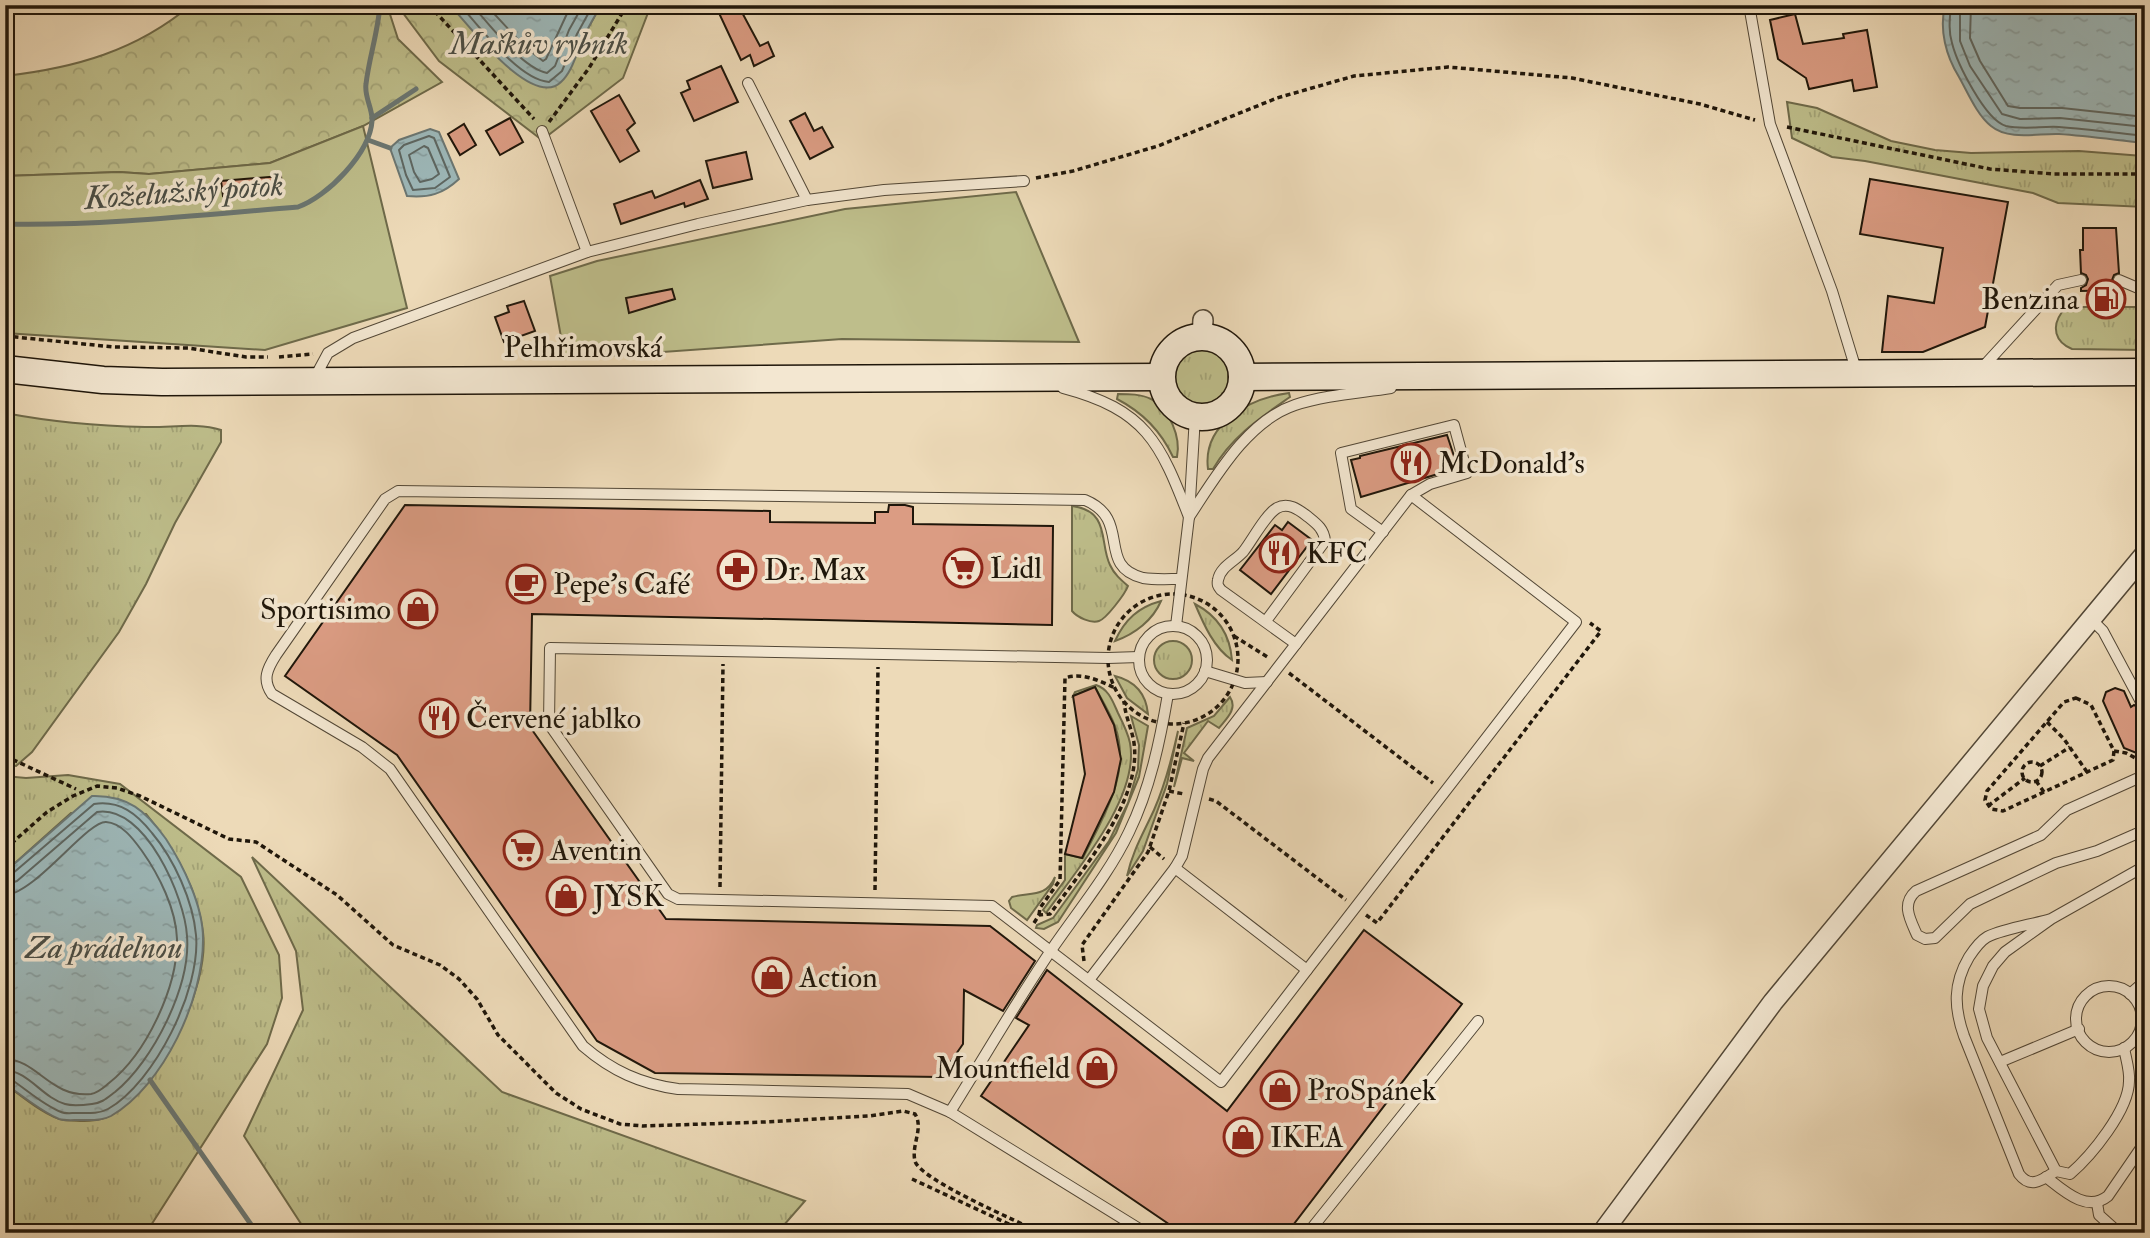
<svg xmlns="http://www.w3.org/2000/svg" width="2150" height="1238" font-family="'IM FELL Double Pica',serif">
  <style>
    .grass { fill: url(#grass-tufts); stroke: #6e6a4a; stroke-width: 2 }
    .forest { fill: url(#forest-crowns); stroke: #6e6a4a; stroke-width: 2 }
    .green { fill: #bebe8b; stroke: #6e6a4a; stroke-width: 2 }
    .water { fill: url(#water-ripples); stroke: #6b7773; stroke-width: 2 }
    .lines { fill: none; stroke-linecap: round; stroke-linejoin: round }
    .shore { stroke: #5e6762; stroke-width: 2 }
    .stream { stroke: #6b7773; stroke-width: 5 }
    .building { fill: #db9c83; stroke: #1f160a; stroke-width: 2 }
    .service-casing { stroke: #524736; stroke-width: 12 }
    .minor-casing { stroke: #524736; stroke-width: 22 }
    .secondary-casing { stroke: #1f160a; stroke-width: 29 }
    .path { stroke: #1f160a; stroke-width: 3.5; stroke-dasharray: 5 3.5; stroke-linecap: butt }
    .service { stroke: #f3e7d1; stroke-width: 10 }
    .minor { stroke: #f3e7d1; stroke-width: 19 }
    .secondary { stroke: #f3e7d1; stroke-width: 26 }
    .labels { text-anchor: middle; stroke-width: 7; stroke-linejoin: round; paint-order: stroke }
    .poi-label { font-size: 30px; fill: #1f160a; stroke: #f3e7d1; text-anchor: start }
    .street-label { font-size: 30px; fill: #1f160a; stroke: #f3e7d1 }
    .water-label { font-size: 32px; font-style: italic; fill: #4b4f47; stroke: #f3e7d1 }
  </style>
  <defs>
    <pattern id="grass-tufts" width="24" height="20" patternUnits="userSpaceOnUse" patternTransform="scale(1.75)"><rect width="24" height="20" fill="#bebe8b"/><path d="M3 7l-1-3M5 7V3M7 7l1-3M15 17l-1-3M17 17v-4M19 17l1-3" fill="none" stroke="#a3a377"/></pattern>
    <pattern id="forest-crowns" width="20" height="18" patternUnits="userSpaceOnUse" patternTransform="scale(1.75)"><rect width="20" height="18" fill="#bebe8b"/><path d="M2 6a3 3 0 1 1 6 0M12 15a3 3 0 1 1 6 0" fill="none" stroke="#a3a377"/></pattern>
    <pattern id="water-ripples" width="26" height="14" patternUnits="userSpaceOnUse" patternTransform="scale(1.75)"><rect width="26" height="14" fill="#9db8b9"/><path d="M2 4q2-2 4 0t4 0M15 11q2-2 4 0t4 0" fill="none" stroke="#879d9e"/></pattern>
  </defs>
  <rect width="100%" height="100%" fill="#eddab8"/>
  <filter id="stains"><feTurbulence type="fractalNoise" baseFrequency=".00286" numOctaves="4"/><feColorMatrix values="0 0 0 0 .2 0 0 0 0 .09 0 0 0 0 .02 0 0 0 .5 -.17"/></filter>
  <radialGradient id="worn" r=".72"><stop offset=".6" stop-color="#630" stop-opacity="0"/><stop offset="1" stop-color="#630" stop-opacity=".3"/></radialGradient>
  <g class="grass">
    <path d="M1787,102L1817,108L1891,141L1935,150L1971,153L2079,151L2143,156H2145V207L2058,203L2033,193L1865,161L1832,157L1792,138Z"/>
    <path d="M2071,307H2145V350L2072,349C2055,342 2051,327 2062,312Z"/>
    <circle cx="1202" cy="377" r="28"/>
    <path d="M1289,393L1290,397C1260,418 1232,436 1213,469H1208C1202,423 1251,398 1289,393Z"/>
    <path d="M1118,394C1129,394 1141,394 1151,399C1170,410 1181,437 1177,457H1173C1161,431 1142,412 1117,399Z"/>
    <path d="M5,413C52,422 98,426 145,427C171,428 197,422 221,430V442L175,523L146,584L119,632L32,752L16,766L5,764Z"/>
    <path d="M1072,506C1111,511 1099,543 1110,565C1114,574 1121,580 1128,586C1125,594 1106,619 1099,621C1091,624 1077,617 1072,611Z"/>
    <path d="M1161,601C1153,620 1135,634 1115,641C1125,619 1139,607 1161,601Z"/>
    <path d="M1195,604C1218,616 1230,635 1232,660C1214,648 1204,625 1195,604Z"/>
    <circle cx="1173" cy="660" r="19"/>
    <path d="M1115,676C1135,681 1146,693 1148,714L1127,698Z"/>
    <path d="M1096,685C1109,689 1113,702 1118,713C1123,723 1128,733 1130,743C1140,797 1076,871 1046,913L1043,910L1065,880V854L1083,858C1103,817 1132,773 1115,726C1110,713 1102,700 1095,687L1073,696L1075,692Z"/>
    <path d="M1230,697C1238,709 1226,719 1219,728L1208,721L1184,753L1194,761L1182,758L1174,787L1187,728L1214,716Z"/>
    <path d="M1131,716L1148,726L1139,777L1116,833L1058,922L1044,929L1036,928L1037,925L1053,918L1109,841L1128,803L1138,769L1139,745Z"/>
    <path d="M1178,731L1167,784L1143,851L1127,876C1133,850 1143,834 1154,810C1165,785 1172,758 1178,731Z"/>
    <path d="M68,775L120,784L241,877L279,955L282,998L267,1044L146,1233H5V1084C19,1094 47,1118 64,1120C78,1121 99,1123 111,1115C160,1087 210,988 203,932C197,887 174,848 146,814L71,813L5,872V776L26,778Z"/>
    <path d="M252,857L502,1092L805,1201L777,1233H307L244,1136L303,1010L296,951Z"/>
    <path d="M1055,877L1053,884L1027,920L1011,908L1009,901L1012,897C1030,892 1046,898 1055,877Z"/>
  </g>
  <g class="forest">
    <path d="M191,5H387L398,39L442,82L363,126L270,163L149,174L119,172L5,176V76C75,68 136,51 191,5Z"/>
    <path d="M397,5H450L507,65L583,37L601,5H651L623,78L542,140L439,61Z"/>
  </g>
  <g class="green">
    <path d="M363,126L407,308L265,350L5,333V176L119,172L149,174L270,163Z"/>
    <path d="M1016,192L1079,342L842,339L565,359L550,276L597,261L845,209Z"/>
  </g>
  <g class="water">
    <path d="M450,5H601C595,16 588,27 583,39C576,53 573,71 561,82C532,110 469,25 450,5Z"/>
    <path d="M1945,5H2145V143C2116,140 2088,136 2059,134C2039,133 2009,141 1991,126C1977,115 1968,93 1959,77C1946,56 1939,30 1945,5Z"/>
    <path d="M430,129L439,132L459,179C443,194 429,198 407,196L390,148L399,140Z"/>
    <path d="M92,796C128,795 146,811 166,839C183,865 203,906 203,938C204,998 164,1085 111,1116C102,1121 90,1120 80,1120C73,1120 65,1121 59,1119C40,1111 22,1095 5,1084V872Z"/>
  </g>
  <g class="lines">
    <g class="shore">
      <path d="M460,5C480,27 519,80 549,82L562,71L577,34L593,5"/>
      <path d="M472,5C489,24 522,68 547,73L555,66L569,30L583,5"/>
      <path d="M486,5L524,46L543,61L546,59L571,5"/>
      <path d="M1951,5C1950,17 1948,30 1952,43C1957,63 1985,120 2006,126C2023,130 2042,126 2059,127C2088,129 2117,133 2145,136"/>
      <path d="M1960,5V41L1970,66L2002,114L2020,119L2060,118L2145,127"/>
      <path d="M1971,5L1970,38L1980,61L2008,106L2020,108H2062L2145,117"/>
      <path d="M429,136L434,138L450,177L435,188L413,190L406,175L399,150L404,145Z"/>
      <path d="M424,146L428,148L439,174L432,179L420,182L414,172L409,155Z"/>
      <path d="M5,876L12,874L94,804C120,800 137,814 152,833C174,859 193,901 196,935C201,989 155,1082 108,1109C99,1114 87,1113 76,1113C71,1113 65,1114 61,1112C43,1105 27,1090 12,1080L5,1079"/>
      <path d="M5,885L17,881L97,812C145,804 185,898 187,936C191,986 153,1061 115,1092C107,1098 102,1103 92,1104C84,1105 72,1106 65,1104C43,1098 28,1071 5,1070"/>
      <path d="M5,895C35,894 87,821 106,822C122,823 134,840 142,851C159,875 176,909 177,939C178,987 146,1054 109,1083C103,1088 98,1093 91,1094C50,1098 38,1060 5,1059"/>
    </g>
    <g class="stream">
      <path d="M372,118L416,89"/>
      <path d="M368,140L390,148"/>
      <path d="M5,224C103,226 201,215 298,207C327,197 370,153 372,121C373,109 364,97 366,84C369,58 378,32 380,5"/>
      <path d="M150,1080L257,1233"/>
    </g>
  </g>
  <g class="building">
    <path d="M729,5H738L760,46L768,42L774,56L754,66L750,55L741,60L718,11Z"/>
    <path d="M1795,14L1803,44L1844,38L1843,34L1867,30L1877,87L1854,91L1852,80L1809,89L1806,78L1778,59L1770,20Z"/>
    <path d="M721,66L738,102L694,121L681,93L690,89L687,81Z"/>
    <path d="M619,95L635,123L627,130L639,151L620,162L591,111Z"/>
    <path d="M805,113L814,131L822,127L833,147L810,159L790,121Z"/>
    <path d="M510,118L523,142L500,155L486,131Z"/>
    <path d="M464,124L476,145L460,155L448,134Z"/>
    <path d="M746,152L752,179L713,188L706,161Z"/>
    <path d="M281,176L282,186L223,196L221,181Z"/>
    <path d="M1870,179L2008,202L1985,327L1923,352H1882L1888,296L1934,303L1943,248L1860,234Z"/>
    <path d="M700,180L708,199L685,207L684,203L621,224L614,204L652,191L655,198Z"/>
    <path d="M2083,228H2116L2119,273L2114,275L2112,280L2119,290L2081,291V288L2086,285L2088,279L2086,275L2081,273L2080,250H2083Z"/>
    <path d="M672,289L675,299L629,313L626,298Z"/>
    <path d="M524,301L535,331L504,342L495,317L509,312L507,306Z"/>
    <path d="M1447,435L1458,468L1361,497L1351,460L1360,458V456Z"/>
    <path d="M405,505L770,511V522L875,523V512H888L889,505H905L913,507V524L1053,526L1052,625L532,614L530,727L666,919L990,926L1035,961L1003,1011L964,990L963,1044L940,1077L655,1073L597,1041L397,755L285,676Z"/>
    <path d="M1288,522L1312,540L1271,594L1240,570L1275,525L1282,530Z"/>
    <path d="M1095,687L1114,725L1121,759L1114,792L1082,858L1065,854L1085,774L1073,696Z"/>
    <path d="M2115,688L2124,691L2131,707L2134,705L2140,709L2145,708V723L2139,726L2145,740L2139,754L2124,748L2103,701L2106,692Z"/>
    <path d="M1364,930L1462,1004L1287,1233H1182L981,1096L1029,1025L1016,1018L1047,970L1227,1111Z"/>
  </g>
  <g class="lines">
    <defs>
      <g id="service">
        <path d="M1749,5L1770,124L1832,291L1857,373"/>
        <path d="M748,83L807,200"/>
        <path d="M542,131L587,252"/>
        <path d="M2119,280L2145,291"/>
        <path d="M1982,368L2058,285L2081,280"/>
        <path d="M314,379L328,353L353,338L587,252L698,224L807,200L884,190L1024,181"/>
        <path d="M1063,388C1146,410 1160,442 1189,517"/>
        <path d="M1189,517C1215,478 1247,421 1295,405C1325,395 1359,393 1391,388"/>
        <path d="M1383,532L1351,509L1341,453L1454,425L1467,473L1430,484L1411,495"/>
        <path d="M2091,619L2103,631L2141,702"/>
        <path d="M1266,621L1325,541C1324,529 1317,524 1307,516C1298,509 1288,502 1277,508C1265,515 1252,541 1243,552C1235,561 1220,567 1218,580C1217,585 1218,586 1221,590L1296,644"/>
        <path d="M1176,626L1189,517L1195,416"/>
        <circle cx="1173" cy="660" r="34"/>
        <path d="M1205,671L1245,683L1267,682"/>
        <path d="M2145,775L2067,810L2041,835L1916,891C1901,904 1910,919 1917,935L1925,939L1935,938L1970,904L2056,863L2097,851L2145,830"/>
        <path d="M1175,868L1182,856L1203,769L1208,758L1411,495L1576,622L1307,970"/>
        <path d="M2051,919C2031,925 2006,928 1987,937C1980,941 1973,951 1969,957C1953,984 1954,1008 1964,1036L2019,1174C2031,1190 2043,1179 2056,1171L1987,1038L1979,1009L1983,986L1993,966L2005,952L2051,919L2145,866"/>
        <path d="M1089,980L1175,868L1307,970L1221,1082L992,906L678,899L668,894L549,724L550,648L1108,658L1139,657"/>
        <circle cx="2109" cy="1019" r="33"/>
        <path d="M2130,994L2145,981"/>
        <path d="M2000,1062L2079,1029"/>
        <path d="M950,1112C984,1058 1016,1002 1052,949C1078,911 1109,874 1129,832C1150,789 1160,741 1168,694"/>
        <path d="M2056,1171L2070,1174C2091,1156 2129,1110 2129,1081C2130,1071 2126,1059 2124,1048"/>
        <path d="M2046,1177C2064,1191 2087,1213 2108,1196L2145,1142"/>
        <path d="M2097,1203L2099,1215L2119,1233"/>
        <path d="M1146,1233L950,1112L908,1094L678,1089C641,1084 612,1071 583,1046L390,769L362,747L272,694C262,680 267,669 276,655L385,499L398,491L1085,500C1133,520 1095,566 1143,578C1155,580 1169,579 1181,579"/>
        <path d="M1308,1233L1478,1021"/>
        <path d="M2139,1233L2145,1225"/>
      </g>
      <g id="minor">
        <path d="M1202,337L1203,320"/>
        <path d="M1602,1233L1773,1002L2145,554"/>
      </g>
      <g id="secondary">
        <circle cx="1202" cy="377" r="40"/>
        <path d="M5,369L103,380L162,382L1161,377"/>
        <path d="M1242,377L2145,372"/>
      </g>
    </defs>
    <use href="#service" class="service-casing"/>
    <use href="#minor" class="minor-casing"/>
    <use href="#secondary" class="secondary-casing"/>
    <g class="path">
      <path d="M429,5L534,119"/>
      <path d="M549,122L589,68L627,5"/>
      <path d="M1787,127L1990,169L2054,174H2145"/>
      <path d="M1036,178L1073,171L1158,146L1277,98L1354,76L1448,67L1572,78L1700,104L1755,120"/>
      <path d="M5,336L114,347L188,348L246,357H268"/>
      <path d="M279,357L313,354"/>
      <circle cx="1173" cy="659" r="65"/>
      <path d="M1234,636L1269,658"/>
      <path d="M1289,673L1433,783"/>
      <path d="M2076,698L2091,705L2114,751L2113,760L2003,811L1991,809L1985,800L1987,791L2064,702Z"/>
      <path d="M2047,722L2064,739L2087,772"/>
      <path d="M2114,751L2126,753L2143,762"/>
      <path d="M5,756L76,789"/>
      <circle cx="2032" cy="772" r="10"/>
      <path d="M2040,766L2070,747"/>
      <path d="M2036,781L2044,792"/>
      <path d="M1169,791L1184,794"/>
      <path d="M1209,799L1216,801L1346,900"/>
      <path d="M1988,806L2025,778"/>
      <path d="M1150,847L1164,859"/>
      <path d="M5,849L47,812L73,796L97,786L117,788L140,796L229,839L256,842L337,895L393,945L440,965L459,979L477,999L498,1035L556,1093L581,1109L620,1124L643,1126L764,1122L869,1116L903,1111L915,1114C924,1128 911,1145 915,1161C920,1180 1020,1222 1041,1233"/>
      <path d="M720,887L723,664"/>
      <path d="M875,890L878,667"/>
      <path d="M1039,915L1040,908L1060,880L1065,678C1082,672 1100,681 1115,688"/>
      <path d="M1366,915L1377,923L1601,631L1590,623"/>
      <path d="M1034,923L1039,915L1050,914C1082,870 1142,801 1134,743C1132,729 1125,716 1124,701"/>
      <path d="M1084,961L1082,945L1148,852L1169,791L1184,723"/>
      <path d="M912,1179L1028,1233"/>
    </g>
    <use href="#service" class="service"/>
    <use href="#minor" class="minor"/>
    <use href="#secondary" class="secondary"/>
  </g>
  <defs>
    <symbol id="fuel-ring" viewBox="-11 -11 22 22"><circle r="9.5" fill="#f3e7d1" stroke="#8f2418" stroke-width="1.5"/><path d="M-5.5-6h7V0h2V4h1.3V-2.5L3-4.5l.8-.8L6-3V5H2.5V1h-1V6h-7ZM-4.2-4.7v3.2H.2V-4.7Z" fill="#8f2418"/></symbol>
    <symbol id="restaurant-ring" viewBox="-11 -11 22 22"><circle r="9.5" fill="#f3e7d1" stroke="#8f2418" stroke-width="1.5"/><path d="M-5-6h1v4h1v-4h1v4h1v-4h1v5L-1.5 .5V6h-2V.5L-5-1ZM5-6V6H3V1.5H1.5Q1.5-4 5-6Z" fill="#8f2418"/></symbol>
    <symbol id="supermarket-ring" viewBox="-11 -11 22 22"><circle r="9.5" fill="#f3e7d1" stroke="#8f2418" stroke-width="1.5"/><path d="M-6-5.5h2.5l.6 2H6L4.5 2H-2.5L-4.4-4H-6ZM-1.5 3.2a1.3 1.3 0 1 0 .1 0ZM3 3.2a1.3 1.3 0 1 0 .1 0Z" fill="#8f2418"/></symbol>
    <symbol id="pharmacy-ring" viewBox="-11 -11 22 22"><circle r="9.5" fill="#f3e7d1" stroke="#8f2418" stroke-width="1.5"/><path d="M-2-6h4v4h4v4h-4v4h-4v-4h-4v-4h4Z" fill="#8f2418"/></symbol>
    <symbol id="cafe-ring" viewBox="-11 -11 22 22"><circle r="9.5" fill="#f3e7d1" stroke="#8f2418" stroke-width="1.5"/><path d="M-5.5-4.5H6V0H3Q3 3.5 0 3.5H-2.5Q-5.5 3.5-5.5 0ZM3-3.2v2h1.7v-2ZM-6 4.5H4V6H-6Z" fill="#8f2418"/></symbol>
    <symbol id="shop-ring" viewBox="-11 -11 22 22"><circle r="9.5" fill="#f3e7d1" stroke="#8f2418" stroke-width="1.5"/><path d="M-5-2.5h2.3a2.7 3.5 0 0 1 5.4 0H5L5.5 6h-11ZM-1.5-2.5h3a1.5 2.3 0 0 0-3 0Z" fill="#8f2418"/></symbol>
  </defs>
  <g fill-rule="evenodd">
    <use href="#fuel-ring" x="2084" y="277" width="44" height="44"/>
    <use href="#restaurant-ring" x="1389" y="441" width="44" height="44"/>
    <use href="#restaurant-ring" x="1257" y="531" width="44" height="44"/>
    <use href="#supermarket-ring" x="941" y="546" width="44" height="44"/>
    <use href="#pharmacy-ring" x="715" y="548" width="44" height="44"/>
    <use href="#cafe-ring" x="504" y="562" width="44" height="44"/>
    <use href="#shop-ring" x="396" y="587" width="44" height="44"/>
    <use href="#restaurant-ring" x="417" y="696" width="44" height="44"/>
    <use href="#supermarket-ring" x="501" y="828" width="44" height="44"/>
    <use href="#shop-ring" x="544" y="874" width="44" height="44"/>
    <use href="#shop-ring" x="750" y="955" width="44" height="44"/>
    <use href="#shop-ring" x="1075" y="1046" width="44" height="44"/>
    <use href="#shop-ring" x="1258" y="1068" width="44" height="44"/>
    <use href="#shop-ring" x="1221" y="1115" width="44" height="44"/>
  </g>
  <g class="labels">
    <g class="poi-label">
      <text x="2079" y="309" text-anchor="end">Benzina</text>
      <text x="1438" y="473">McDonald's</text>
      <text x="1306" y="563">KFC</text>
      <text x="990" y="578">Lidl</text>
      <text x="764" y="580">Dr. Max</text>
      <text x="553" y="594">Pepe's Café</text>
      <text x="391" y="619" text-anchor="end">Sportisimo</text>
      <text x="466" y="728">Červené jablko</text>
      <text x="550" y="860">Aventin</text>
      <text x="593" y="906">JYSK</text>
      <text x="799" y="987">Action</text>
      <text x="1070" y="1078" text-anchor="end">Mountfield</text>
      <text x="1307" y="1100">ProSpánek</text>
      <text x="1270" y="1147">IKEA</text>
    </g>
    <g class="street-label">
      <text x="583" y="357">Pelhřimovská</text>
    </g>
    <g class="water-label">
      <text x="539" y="54">Maškův rybník</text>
      <text transform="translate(184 191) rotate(-4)" y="11">Koželužský potok</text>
      <text x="104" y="958">Za prádelnou</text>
    </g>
  </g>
  <rect width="2150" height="1238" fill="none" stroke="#eddab8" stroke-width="28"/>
  <rect x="7" y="7" width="2136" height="1224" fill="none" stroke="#1f160a" stroke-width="3.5"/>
  <rect x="14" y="14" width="2122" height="1210" fill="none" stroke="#1f160a" stroke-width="2"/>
  <rect width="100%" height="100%" filter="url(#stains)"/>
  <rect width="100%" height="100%" fill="url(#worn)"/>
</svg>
